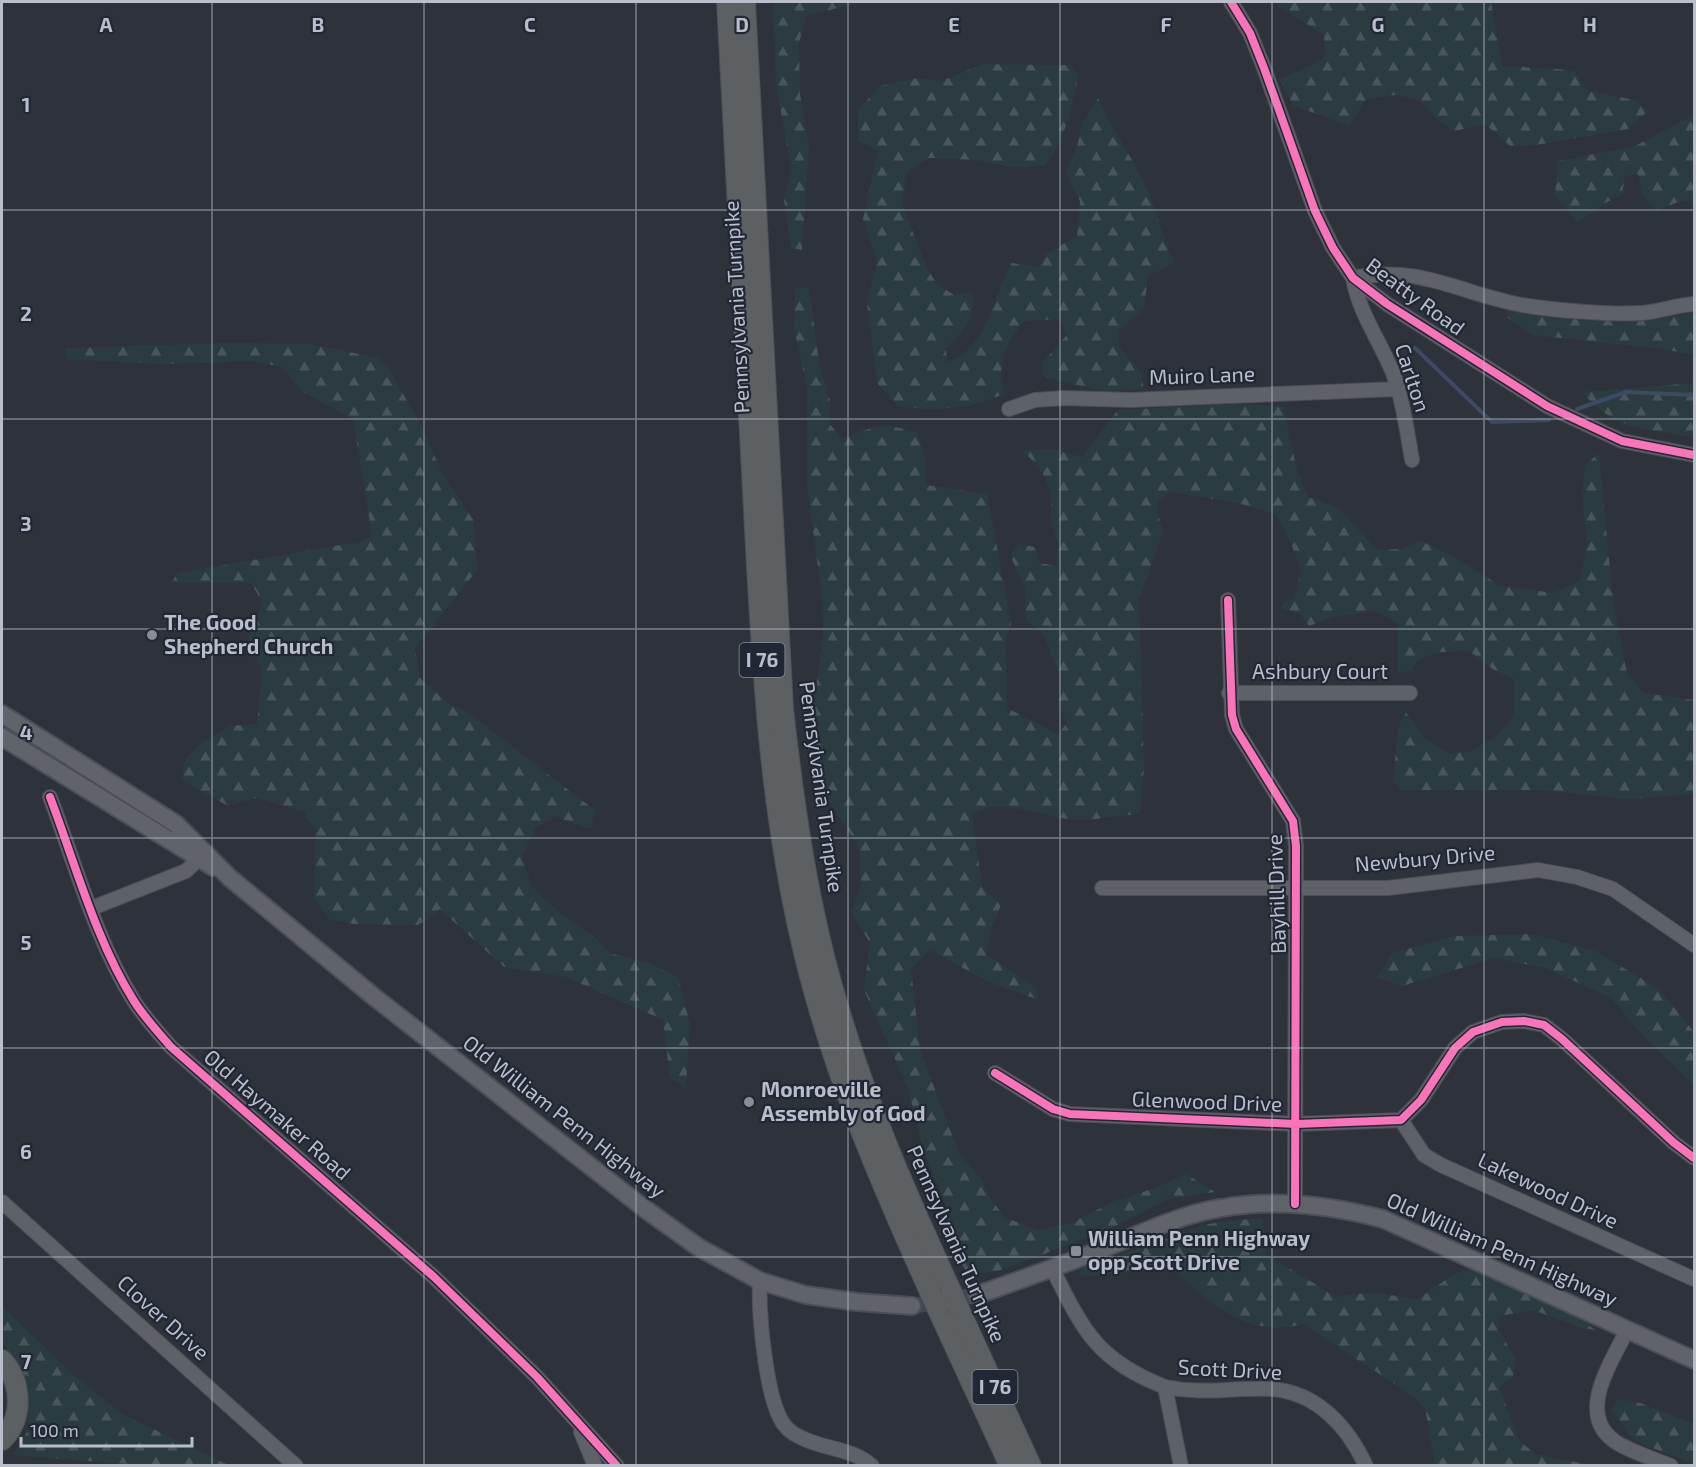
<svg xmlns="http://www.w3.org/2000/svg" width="1696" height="1467" font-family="'Exo 2',sans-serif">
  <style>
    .forest { fill: url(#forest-firs) }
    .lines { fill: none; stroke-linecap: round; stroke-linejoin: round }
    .stream { stroke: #3e4a63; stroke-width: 4 }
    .major-tunnel { stroke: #434750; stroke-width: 16; stroke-dasharray: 16 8; stroke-linecap: butt }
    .minor-casing { stroke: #4c4e55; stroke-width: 16 }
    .major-casing { stroke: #4c4f57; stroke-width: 20 }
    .highway-casing { stroke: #4b4e55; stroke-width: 22 }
    .minor { stroke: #5e6168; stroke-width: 14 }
    .major { stroke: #60636a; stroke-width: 16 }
    .highway { stroke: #5d6062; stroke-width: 20 }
    .highway-bridge-casing { stroke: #4b4e55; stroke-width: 22; stroke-linecap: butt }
    .highway-bridge { stroke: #5d6062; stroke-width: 20 }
    .cycleway-casing { stroke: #212735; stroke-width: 11 }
    .cycleway { stroke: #fb73b8; stroke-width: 8 }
    .grid { fill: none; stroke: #b9beca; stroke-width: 1.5; stroke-opacity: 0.55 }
    .poi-dot { fill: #888d98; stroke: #212735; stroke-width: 2 }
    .labels { text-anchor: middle; stroke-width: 4.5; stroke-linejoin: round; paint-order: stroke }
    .shield { fill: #212735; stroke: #8b919d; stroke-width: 1.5 }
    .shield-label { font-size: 20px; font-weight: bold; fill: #b9beca }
    .street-label { font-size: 21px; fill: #b9beca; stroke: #212735 }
    .poi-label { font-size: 21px; font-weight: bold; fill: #b9beca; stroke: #212735; text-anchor: start }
    .grid-label { font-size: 20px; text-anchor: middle; font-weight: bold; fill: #b9beca; stroke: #212735; stroke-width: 4.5; stroke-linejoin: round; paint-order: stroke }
  </style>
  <defs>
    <pattern id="forest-firs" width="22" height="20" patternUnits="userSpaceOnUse" patternTransform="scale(1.5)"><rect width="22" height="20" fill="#2b3c41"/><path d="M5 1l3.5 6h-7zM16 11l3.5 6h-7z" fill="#48565b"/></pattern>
  </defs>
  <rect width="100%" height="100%" fill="#2e323a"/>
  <g class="forest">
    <path d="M773,2H861L806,16L799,43L800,94L809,147L802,250L791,248L784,200L791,169L776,84Z"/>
    <path d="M1276,2H1491L1502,66L1574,70L1588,91L1635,100L1648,111L1628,129L1530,146H1510L1485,124L1455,131L1437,119L1419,100L1395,95L1366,100L1349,126L1293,105L1280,80C1296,70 1312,68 1325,56L1324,35L1278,6Z"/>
    <path d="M982,64L1071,65L1078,76C1072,109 1065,139 1045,166L1011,167L976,160L929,158L907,172L902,204L927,269L938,285L954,295L972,292C975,322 966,328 946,349L947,362C990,347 991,297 1012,263L1039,267L1046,254L1077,236L1080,201L1065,172L1076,151L1083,121L1098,98C1114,134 1138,165 1152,201C1160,222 1165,243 1174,263L1148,276L1144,308L1119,331V347L1141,372L1144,389L1102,391L1043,377V362L1067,335L1060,319L1024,321C1004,347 997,361 1004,394C968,409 936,412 898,406L877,383L867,303L877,262L863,219L878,151L858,140V110L880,86L916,78L942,81Z"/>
    <path d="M1694,115V201L1678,202L1656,211L1644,197L1638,174L1625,176L1622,195L1603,204L1578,222L1555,196L1558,161L1635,146Z"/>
    <path d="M795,287L809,288L820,370L830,400L829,423L842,439C877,425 881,421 918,433L925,459L926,485L987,494L1011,623L1006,642L1007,708L1058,734L1067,723L1059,704L1060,676L1042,631L1025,620V588L1010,555L1019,544L1035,547L1040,563L1057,566L1058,544L1051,522V491L1039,466L1021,450L1052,449L1082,457L1118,410L1233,404L1283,406L1297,470L1308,497L1337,507L1378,550L1400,549L1421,541L1456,558L1499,585L1553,593L1580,581L1587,544L1582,496L1585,465L1599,453L1612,591L1618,629L1627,673L1643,693L1694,700V794L1628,799L1543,790H1400L1393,780L1398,730L1405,711L1425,739L1449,753L1470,752L1496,736L1514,716V679L1494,670L1469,651L1440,652L1419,659L1411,671L1398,672V623L1375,611L1333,617L1309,626L1300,614L1281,608L1283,603L1294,598L1301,570L1292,546L1276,514L1234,502L1169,492L1158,502L1157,511L1163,531L1139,600L1144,768L1140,814C1121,815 1102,819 1083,820C1049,821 1004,794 972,814L982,887L1001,905L991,930L986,954L1036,988L1039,1000L989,982L930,950L911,968L920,1050L948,1124L959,1153L982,1180L991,1200L1006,1218L1038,1230L1072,1223L1112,1202L1158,1187L1186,1174L1215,1192L1168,1199L1116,1226L1044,1254L998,1271L969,1275L958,1259L945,1202L923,1148L907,1086L864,990L870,943L851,912L861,886L859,848L822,790L815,759L813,710L823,637L822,598L807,486V388L794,328Z"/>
    <path d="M1507,310L1661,318L1694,313V355L1663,349L1532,335L1507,317Z"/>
    <path d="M228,343L311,344L378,358L387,366L421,425L442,473L474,521L477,570L415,649L420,678L449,704L466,711L596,811L591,829L556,817L535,828L522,857L532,887L558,911L592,935L610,953L652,964L678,977L690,1024L686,1088L670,1078L663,1020L566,977L504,967L440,909L418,925L354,924L329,920L314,898L315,832L305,812L257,798L228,806L181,780L185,760L203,742L231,726L257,724L262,668L246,645L263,603L251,583H171L178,573L363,541L372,535L353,419L303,392L282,367L253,361L160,364L67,359L65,348Z"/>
    <path d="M1694,383V435L1686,436C1638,427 1616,430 1582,392Z"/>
    <path d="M1532,934L1595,951L1659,989L1694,1032V1085L1646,1039L1610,997L1545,968L1494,958L1402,986L1377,977L1392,953L1454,936Z"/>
    <path d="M1249,1219H1263L1266,1254L1336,1297C1365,1291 1388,1293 1416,1300L1456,1273L1471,1270L1543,1299L1580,1318L1595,1330L1582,1328L1533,1310L1500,1316L1498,1330L1516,1358L1513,1376L1499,1387L1519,1440L1535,1454L1591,1465H1435L1425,1408L1410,1394L1303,1324C1247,1339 1209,1303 1172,1267C1140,1266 1112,1279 1080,1275L1082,1268L1208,1224Z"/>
    <path d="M2,1306L72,1374L122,1414L228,1465L154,1466L13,1455L27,1432L29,1388L2,1339Z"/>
    <path d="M1619,1399L1640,1403L1694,1424V1464L1634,1441L1611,1409Z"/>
  </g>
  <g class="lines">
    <g class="stream">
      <path d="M1415,348L1492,422L1549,420"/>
      <path d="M1577,409L1626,392L1694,395"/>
    </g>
    <path class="major-tunnel" d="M912,1306L977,1295"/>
    <defs>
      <g id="minor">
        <path d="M1231,2L1250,33L1264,68L1315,211L1333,248L1353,278L1387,304L1547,406L1622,441L1694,455"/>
        <path d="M1009,409L1035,400L1064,398L1131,400L1398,389"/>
        <path d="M1412,460C1407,431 1403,401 1393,373C1380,341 1359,313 1353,278C1420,264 1461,294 1522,305C1552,310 1611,315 1641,313C1659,312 1676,305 1694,304"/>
        <path d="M1228,600L1232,715L1236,729L1293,821L1296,846L1295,1204"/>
        <path d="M1229,693H1410"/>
        <path d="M50,797C75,863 96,941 134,1001C144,1017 158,1032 171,1047L434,1277L537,1377L617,1466"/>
        <path d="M1102,888H1388L1538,870L1577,877L1613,889L1694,945"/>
        <path d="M92,908L186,871L206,852"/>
        <path d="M995,1073L1053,1109L1070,1114L1296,1124L1401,1120L1421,1100L1455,1048L1473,1032L1502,1022L1524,1021L1544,1025L1562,1039L1673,1142L1694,1158"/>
        <path d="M1401,1120L1424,1155L1441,1165L1694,1279"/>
        <path d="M2,1202L296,1466"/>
        <path d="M1053,1270C1084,1332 1097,1360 1165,1387L1181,1466"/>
        <path d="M760,1281C758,1312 766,1391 780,1418C784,1427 791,1433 800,1437C824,1450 851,1447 872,1466"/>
        <path d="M1627,1330C1611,1364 1573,1417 1619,1444C1635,1453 1654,1459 1671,1466"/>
        <path d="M1165,1387C1205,1395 1233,1387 1271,1389C1317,1392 1348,1427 1366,1466"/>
        <path d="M581,1432L595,1466"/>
      </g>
      <g id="major">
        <path d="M2,714L176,824L230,878L373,996L645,1209L698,1247L760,1281L806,1295L857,1302L912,1306"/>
        <path d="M2,737L213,867"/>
        <path d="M977,1295C1020,1280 1063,1265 1105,1248C1143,1233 1181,1214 1221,1208C1276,1198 1330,1205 1383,1219L1694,1360"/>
      </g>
      <g id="highway">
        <path d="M727,2C736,165 744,328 753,491C761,644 767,795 802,944C830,1066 879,1179 930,1292"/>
        <path d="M745,2L783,708C794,807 808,907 837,1003C866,1103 908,1197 951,1291"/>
        <path d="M959,1309L1031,1466"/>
        <path d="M938,1310L1010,1466"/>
        <path d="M2,1360C22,1382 24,1418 2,1440"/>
      </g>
    </defs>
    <use href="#minor" class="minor-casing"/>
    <use href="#major" class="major-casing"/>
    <use href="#highway" class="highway-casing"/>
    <use href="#minor" class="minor"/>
    <use href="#major" class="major"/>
    <use href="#highway" class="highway"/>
    <defs>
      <g id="highway-bridge">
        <path d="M951,1291L959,1309"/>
        <path d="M930,1292L938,1310"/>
      </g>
    </defs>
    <use href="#highway-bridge" class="highway-bridge-casing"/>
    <use href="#highway-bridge" class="highway-bridge"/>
    <defs>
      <g id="cycleway">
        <path d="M1231,2L1250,33L1264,68L1315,211L1333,248L1353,278L1387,304L1547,406L1622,441L1694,455"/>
        <path d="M1228,600L1232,715L1236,729L1293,821L1296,846L1295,1204"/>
        <path d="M50,797C75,863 96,941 134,1001C144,1017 158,1032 171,1047L434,1277L537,1377L617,1466"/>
        <path d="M995,1073L1053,1109L1070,1114L1296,1124L1401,1120L1421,1100L1455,1048L1473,1032L1502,1022L1524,1021L1544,1025L1562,1039L1673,1142L1694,1158"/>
      </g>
    </defs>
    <use href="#cycleway" class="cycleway-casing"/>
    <use href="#cycleway" class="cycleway"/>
  </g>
  <path class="grid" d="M212,2V1466M424,2V1466M636,2V1466M848,2V1466M1060,2V1466M1272,2V1466M1484,2V1466M2,210H1694M2,419H1694M2,629H1694M2,838H1694M2,1048H1694M2,1257H1694"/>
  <g class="poi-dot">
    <circle cx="152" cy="635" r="6"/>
    <circle cx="749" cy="1102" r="6"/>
    <rect x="1070" y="1245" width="12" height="12" rx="3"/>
  </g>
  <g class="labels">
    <g class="shield">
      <rect x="739.5" y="643" width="45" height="34" rx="4.5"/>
      <rect x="972.5" y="1370" width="45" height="34" rx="4.5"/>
    </g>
    <g class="shield-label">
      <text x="762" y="667">I 76</text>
      <text x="995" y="1394">I 76</text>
    </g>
    <g class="street-label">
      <text transform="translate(1415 297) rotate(36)" y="7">Beatty Road</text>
      <text transform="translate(737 307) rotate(-93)" y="7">Pennsylvania Turnpike</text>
      <text transform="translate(1202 376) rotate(-2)" y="7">Muiro Lane</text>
      <text transform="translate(1412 378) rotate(72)" y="7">Carlton</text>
      <text x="1320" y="679">Ashbury Court</text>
      <text transform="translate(821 787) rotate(82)" y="7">Pennsylvania Turnpike</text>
      <text transform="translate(1425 859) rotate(-5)" y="7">Newbury Drive</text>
      <text transform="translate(1277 894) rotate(-92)" y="7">Bayhill Drive</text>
      <text transform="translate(1207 1102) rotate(2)" y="7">Glenwood Drive</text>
      <text transform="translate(277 1115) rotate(41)" y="7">Old Haymaker Road</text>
      <text transform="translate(564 1117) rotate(38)" y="7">Old William Penn Highway</text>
      <text transform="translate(1548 1191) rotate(25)" y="7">Lakewood Drive</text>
      <text transform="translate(956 1244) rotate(66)" y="7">Pennsylvania Turnpike</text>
      <text transform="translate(1502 1250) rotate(24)" y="7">Old William Penn Highway</text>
      <text transform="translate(163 1318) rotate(42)" y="7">Clover Drive</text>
      <text transform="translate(1230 1370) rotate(3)" y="7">Scott Drive</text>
    </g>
    <g class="poi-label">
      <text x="164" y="630">The Good<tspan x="164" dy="24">Shepherd Church</tspan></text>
      <text x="761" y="1097">Monroeville<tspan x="761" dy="24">Assembly of God</tspan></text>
      <text x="1088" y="1246">William Penn Highway<tspan x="1088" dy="24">opp Scott Drive</tspan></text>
    </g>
  </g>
  <g class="grid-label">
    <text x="106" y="32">A</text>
    <text x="318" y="32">B</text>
    <text x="530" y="32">C</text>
    <text x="742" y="32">D</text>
    <text x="954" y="32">E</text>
    <text x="1166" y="32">F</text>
    <text x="1378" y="32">G</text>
    <text x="1590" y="32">H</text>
    <text x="26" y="112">1</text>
    <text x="26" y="321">2</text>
    <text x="26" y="531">3</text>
    <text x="26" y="740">4</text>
    <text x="26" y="950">5</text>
    <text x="26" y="1159">6</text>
    <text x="26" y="1369">7</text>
  </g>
  <rect width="1696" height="1467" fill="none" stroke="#b9beca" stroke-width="6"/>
  <path d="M21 1437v9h171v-9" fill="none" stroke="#b9beca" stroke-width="3"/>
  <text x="30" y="1437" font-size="18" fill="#b9beca" stroke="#212735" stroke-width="4.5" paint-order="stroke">100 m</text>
</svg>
